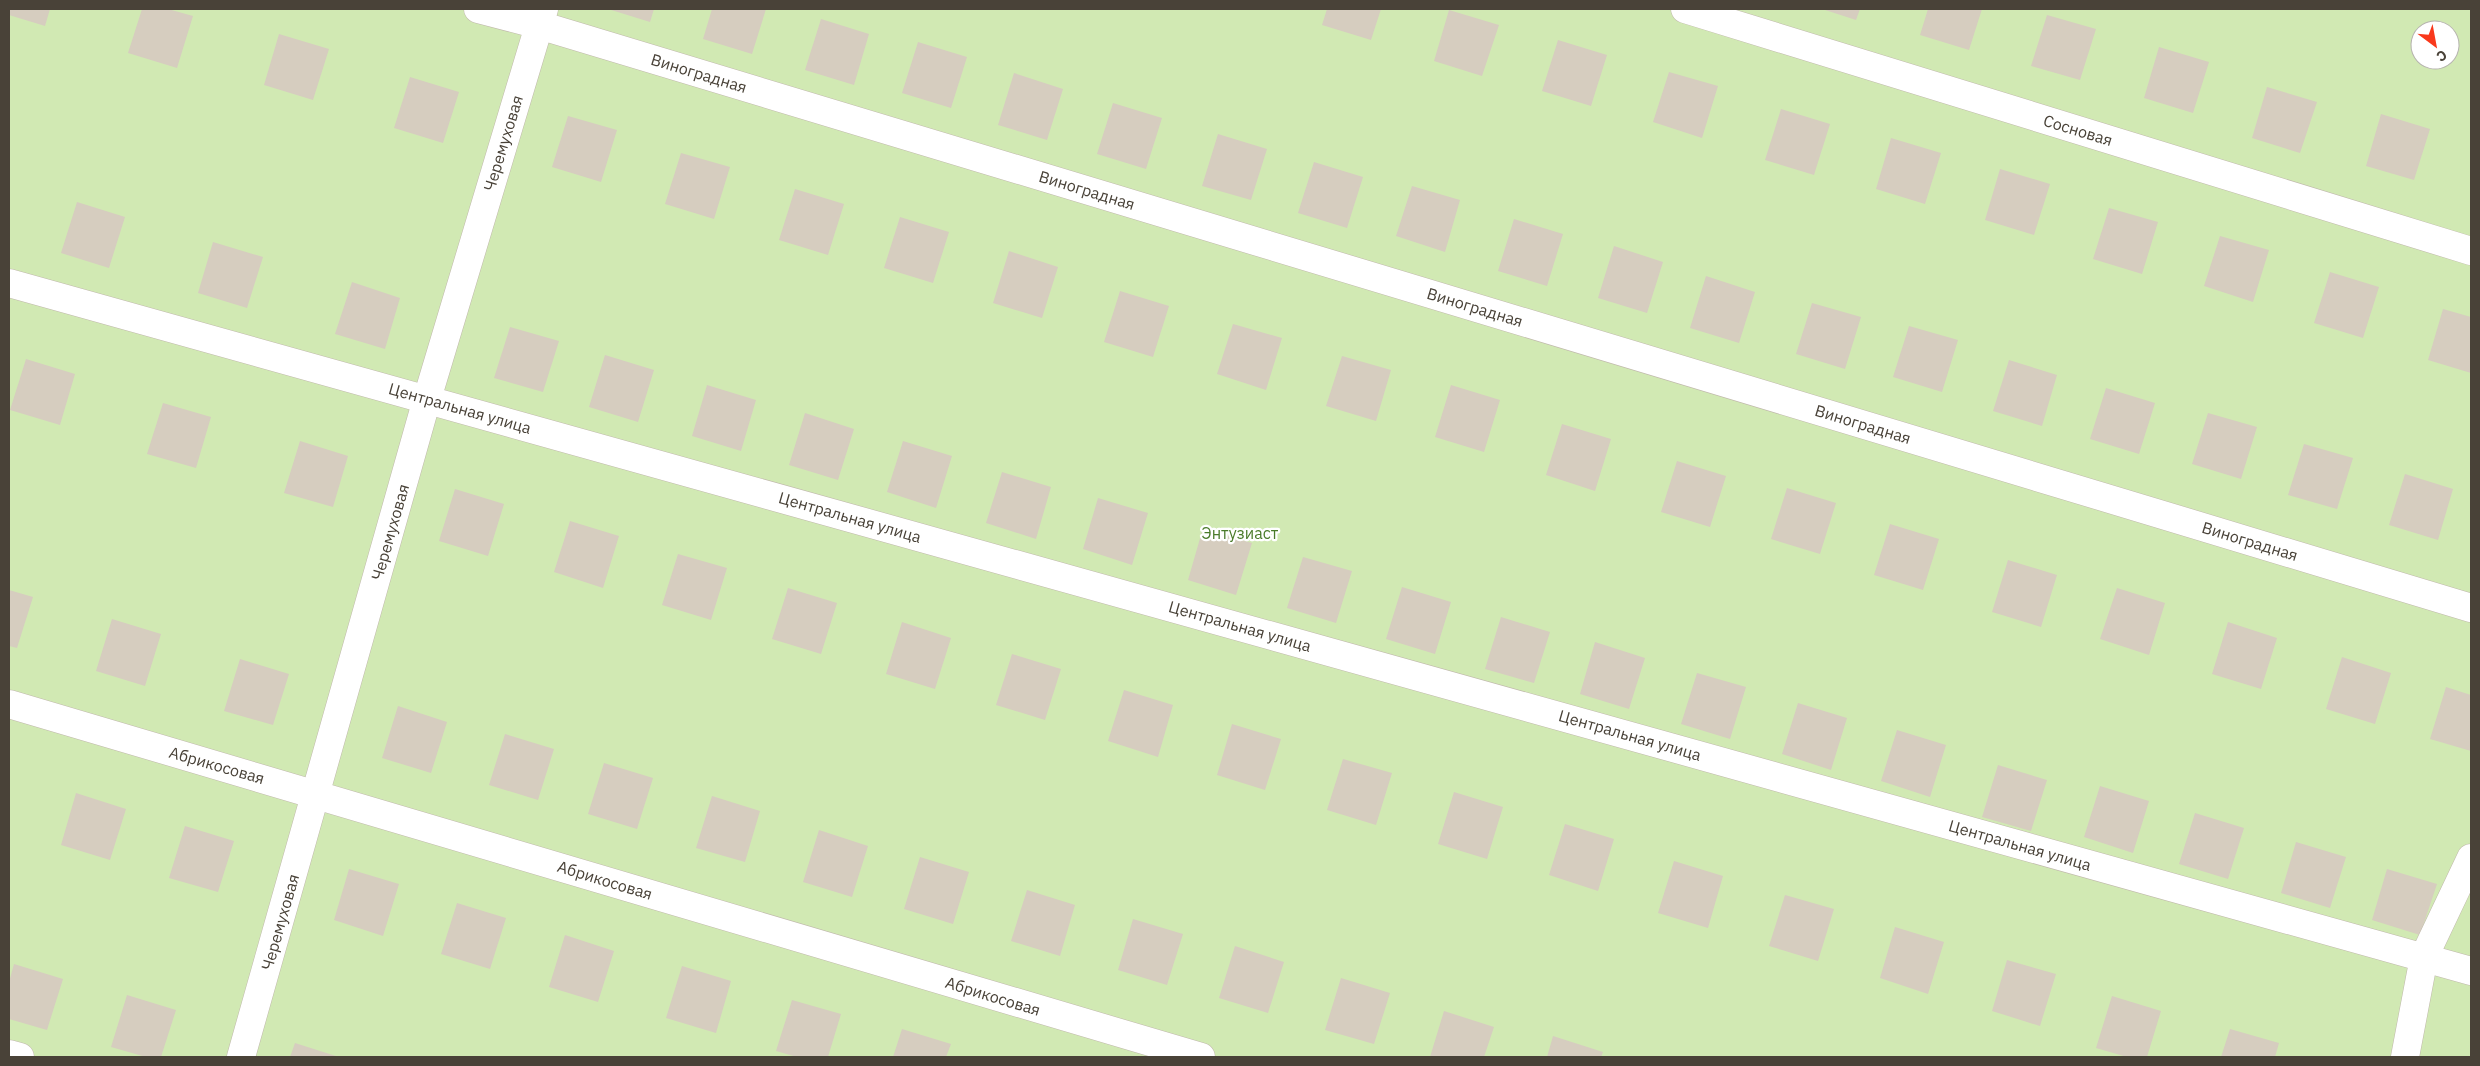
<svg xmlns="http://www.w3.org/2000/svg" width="2480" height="1066" font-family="'IBM Plex Sans',sans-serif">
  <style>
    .green { fill: #d1e9b3; fill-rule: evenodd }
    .building { fill: #d6cdbf }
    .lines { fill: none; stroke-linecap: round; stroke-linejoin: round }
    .minor-casing { stroke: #c0b9ac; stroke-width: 29 }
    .minor { stroke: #fff; stroke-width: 28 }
    .labels { text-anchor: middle; stroke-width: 4.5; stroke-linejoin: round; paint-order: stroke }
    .street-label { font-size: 16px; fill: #494238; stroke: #fff }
    .park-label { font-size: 16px; fill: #4a7b2a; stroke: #fff }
  </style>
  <rect width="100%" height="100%" fill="#f5f1ea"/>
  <path class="green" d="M9,9H2471V1057H9ZM2420,30H2450V60H2420Z"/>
  <g class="building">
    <path d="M9,9H50L45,26L9,15Z"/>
    <path d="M142,9H168L193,16L177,68L128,53Z"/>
    <path d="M608,9H654L650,22Z"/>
    <path d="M712,9H766L752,54L703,39Z"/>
    <path d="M1327,9H1381L1371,40L1322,25Z"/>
    <path d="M1822,9H1860L1856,20Z"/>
    <path d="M1928,9H1982L1969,50L1920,35Z"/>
    <path d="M1449,10L1499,25L1482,76L1434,61Z"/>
    <path d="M2047,15L2096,29L2080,80L2031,66Z"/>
    <path d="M821,19L869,34L854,85L805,70Z"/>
    <path d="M279,34L329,49L313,100L264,85Z"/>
    <path d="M1558,40L1607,55L1591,106L1542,91Z"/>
    <path d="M918,42L967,57L951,108L902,93Z"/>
    <path d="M2159,47L2209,62L2193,113L2144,98Z"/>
    <path d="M1669,72L1718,86L1702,138L1653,122Z"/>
    <path d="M1014,73L1063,89L1047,140L998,125Z"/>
    <path d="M410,77L459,92L443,143L394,128Z"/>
    <path d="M2267,87L2317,102L2300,153L2252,138Z"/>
    <path d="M1113,103L1162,118L1146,169L1097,154Z"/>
    <path d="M1781,109L1830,124L1814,175L1765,160Z"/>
    <path d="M2381,114L2430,129L2414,180L2366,166Z"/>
    <path d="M568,116L617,130L601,182L552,167Z"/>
    <path d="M1218,134L1267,149L1251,200L1202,186Z"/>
    <path d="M1891,138L1941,153L1925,204L1876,189Z"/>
    <path d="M681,153L730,167L714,219L665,204Z"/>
    <path d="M1314,162L1363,177L1347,228L1298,213Z"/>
    <path d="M2000,169L2050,184L2034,235L1985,220Z"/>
    <path d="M1412,186L1460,200L1445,252L1396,236Z"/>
    <path d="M795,189L844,204L828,255L779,240Z"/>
    <path d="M77,202L125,217L109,268L61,253Z"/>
    <path d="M2109,208L2158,222L2142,274L2093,259Z"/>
    <path d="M900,217L949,232L933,283L884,268Z"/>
    <path d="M1514,219L1563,234L1547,286L1498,271Z"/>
    <path d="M2220,236L2269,250L2253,302L2204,286Z"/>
    <path d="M213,242L263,257L247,308L198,293Z"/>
    <path d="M1614,246L1663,262L1647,313L1598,298Z"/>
    <path d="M1009,251L1058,267L1042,318L993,303Z"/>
    <path d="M2330,272L2379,287L2363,338L2314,323Z"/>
    <path d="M1706,276L1755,292L1739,343L1690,328Z"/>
    <path d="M352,282L400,298L385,349L335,334Z"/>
    <path d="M1120,291L1169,306L1153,357L1104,342Z"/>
    <path d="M1812,303L1861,317L1845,369L1796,354Z"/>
    <path d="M2443,309L2471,317V373L2428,360Z"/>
    <path d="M1233,324L1282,338L1266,390L1217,374Z"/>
    <path d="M1909,326L1958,340L1942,392L1893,377Z"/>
    <path d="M510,327L559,341L543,392L494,378Z"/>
    <path d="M605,355L654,370L638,422L589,407Z"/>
    <path d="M1342,356L1391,370L1376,421L1326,406Z"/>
    <path d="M26,359L75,374L60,425L10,410Z"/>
    <path d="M2009,360L2057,375L2042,426L1993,411Z"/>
    <path d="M707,385L756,400L741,451L692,436Z"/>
    <path d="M1451,385L1500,400L1484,452L1435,437Z"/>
    <path d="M2106,388L2155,403L2139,454L2090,439Z"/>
    <path d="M163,403L211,417L196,468L147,454Z"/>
    <path d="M805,413L854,429L838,480L789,465Z"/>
    <path d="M2208,413L2257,427L2241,479L2192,464Z"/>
    <path d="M1562,424L1611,439L1595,491L1546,475Z"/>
    <path d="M300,441L348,456L333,507L284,493Z"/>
    <path d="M903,441L952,456L936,508L887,492Z"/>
    <path d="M2304,444L2353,458L2337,509L2288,495Z"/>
    <path d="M1677,461L1726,476L1710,527L1661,512Z"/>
    <path d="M1002,472L1051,487L1036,539L986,523Z"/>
    <path d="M2405,474L2453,489L2438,540L2389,525Z"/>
    <path d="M1787,488L1836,503L1820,554L1771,539Z"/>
    <path d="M455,489L504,504L488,556L439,541Z"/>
    <path d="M1098,498L1148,513L1132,565L1083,549Z"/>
    <path d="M570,521L619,536L603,588L554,572Z"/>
    <path d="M1890,524L1939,539L1923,590L1874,575Z"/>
    <path d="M1203,528L1252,543L1236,595L1188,580Z"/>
    <path d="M678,554L727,568L711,620L662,605Z"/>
    <path d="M1303,557L1352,571L1336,623L1287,608Z"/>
    <path d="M2008,560L2057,575L2041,627L1992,612Z"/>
    <path d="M1402,587L1451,602L1435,654L1386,639Z"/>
    <path d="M788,588L837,603L821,654L772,639Z"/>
    <path d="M2117,588L2165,603L2149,655L2100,639Z"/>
    <path d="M9,590L33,597L17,648L9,646Z"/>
    <path d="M1501,617L1550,632L1534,683L1485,669Z"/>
    <path d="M112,619L161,634L145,686L96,671Z"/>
    <path d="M902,622L951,638L935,689L886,674Z"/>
    <path d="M2228,622L2277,638L2261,689L2212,674Z"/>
    <path d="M1595,642L1645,658L1629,709L1580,694Z"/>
    <path d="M1012,654L1061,669L1045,720L996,705Z"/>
    <path d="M2342,657L2391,673L2375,724L2326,709Z"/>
    <path d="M240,659L289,674L273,725L224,711Z"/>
    <path d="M1697,673L1746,687L1730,739L1681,724Z"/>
    <path d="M2446,687L2471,695V751L2430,739Z"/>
    <path d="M1124,690L1173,705L1158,757L1108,741Z"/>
    <path d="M1798,703L1847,718L1831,770L1782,754Z"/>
    <path d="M398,706L447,722L431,773L382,758Z"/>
    <path d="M1232,724L1281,739L1265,790L1217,775Z"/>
    <path d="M1897,730L1946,745L1930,797L1881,781Z"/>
    <path d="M505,734L554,749L538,800L489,785Z"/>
    <path d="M1343,759L1392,773L1376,825L1327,810Z"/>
    <path d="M604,763L653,778L637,829L588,814Z"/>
    <path d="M1998,765L2047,780L2031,831L1982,817Z"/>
    <path d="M2100,786L2149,801L2133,853L2084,837Z"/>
    <path d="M1454,792L1503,807L1487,859L1438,844Z"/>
    <path d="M76,793L126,809L110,860L61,845Z"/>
    <path d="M712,796L760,811L745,862L696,848Z"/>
    <path d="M2195,813L2244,828L2228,879L2179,864Z"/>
    <path d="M1565,824L1614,839L1598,891L1549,875Z"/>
    <path d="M185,826L234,841L218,892L169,878Z"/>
    <path d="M819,830L868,846L852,897L803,882Z"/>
    <path d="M2296,842L2346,857L2330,908L2281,893Z"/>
    <path d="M920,857L969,872L953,924L904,909Z"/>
    <path d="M1674,861L1723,876L1708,928L1658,913Z"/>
    <path d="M349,869L399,884L383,936L334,920Z"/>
    <path d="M2387,869L2437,884L2420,935L2372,920Z"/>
    <path d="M1027,890L1075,905L1060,956L1011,941Z"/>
    <path d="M1785,895L1834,909L1818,961L1769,946Z"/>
    <path d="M457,903L506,918L490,969L441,954Z"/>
    <path d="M1133,919L1183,934L1167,985L1118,970Z"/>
    <path d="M1895,927L1944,942L1928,994L1880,978Z"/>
    <path d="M565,935L614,951L598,1002L549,987Z"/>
    <path d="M1235,946L1284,962L1268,1013L1219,998Z"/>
    <path d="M2007,960L2056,974L2040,1026L1992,1011Z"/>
    <path d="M14,964L63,979L47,1030L9,1019V982Z"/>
    <path d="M682,966L731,981L716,1033L666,1018Z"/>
    <path d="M1341,978L1390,993L1374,1044L1325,1030Z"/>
    <path d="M127,995L176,1010L161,1057H146L111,1047Z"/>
    <path d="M2112,996L2161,1011L2147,1057H2127L2096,1048Z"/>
    <path d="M792,1000L841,1014L828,1057H797L776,1051Z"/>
    <path d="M1444,1011L1494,1027L1484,1057H1430Z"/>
    <path d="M902,1029L951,1044L946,1057H893Z"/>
    <path d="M2230,1029L2279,1043L2275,1057H2221Z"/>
    <path d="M1553,1036L1603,1052L1601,1057H1547Z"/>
    <path d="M295,1043L339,1057H290Z"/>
  </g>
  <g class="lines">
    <defs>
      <g id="minor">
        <path d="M478,9L539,25L2471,608"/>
        <path d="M1685,9L2471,251"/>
        <path d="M9,283L2471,971"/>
        <path d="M9,704L1201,1057"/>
        <path d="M9,1054L20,1057"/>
        <path d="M241,1057L427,399L544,9"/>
        <path d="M2405,1057L2424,957L2471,858"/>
      </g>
    </defs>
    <use href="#minor" class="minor-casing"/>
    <use href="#minor" class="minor"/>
  </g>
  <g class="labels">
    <g class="street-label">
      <text transform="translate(699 73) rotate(17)" y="6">Виноградная</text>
      <text transform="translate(2078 130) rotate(17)" y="6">Сосновая</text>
      <text transform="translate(503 143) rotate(-73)" y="6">Черемуховая</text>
      <text transform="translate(1087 190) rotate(17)" y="6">Виноградная</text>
      <text transform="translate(1475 307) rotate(17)" y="6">Виноградная</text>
      <text transform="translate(460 408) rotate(16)" y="6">Центральная улица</text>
      <text transform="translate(1863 424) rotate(17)" y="6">Виноградная</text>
      <text transform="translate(850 517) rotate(16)" y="6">Центральная улица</text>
      <text transform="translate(390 532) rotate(-74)" y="6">Черемуховая</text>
      <text transform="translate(2250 541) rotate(17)" y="6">Виноградная</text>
      <text transform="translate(1240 626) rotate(16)" y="6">Центральная улица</text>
      <text transform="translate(1630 735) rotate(16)" y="6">Центральная улица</text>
      <text transform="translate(217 765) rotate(16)" y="6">Абрикосовая</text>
      <text transform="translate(2020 845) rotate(16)" y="6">Центральная улица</text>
      <text transform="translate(605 880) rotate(17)" y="6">Абрикосовая</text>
      <text transform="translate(280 922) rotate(-74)" y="6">Черемуховая</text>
      <text transform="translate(993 996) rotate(17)" y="6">Абрикосовая</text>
    </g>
    <g class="park-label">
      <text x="1240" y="539">Энтузиаст</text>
    </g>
  </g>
  <rect width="2480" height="1066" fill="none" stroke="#494238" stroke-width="20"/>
  <g transform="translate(2435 45) rotate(148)"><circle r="24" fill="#ffffff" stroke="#b6b3af"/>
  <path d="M0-4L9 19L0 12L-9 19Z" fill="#f9391c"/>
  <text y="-8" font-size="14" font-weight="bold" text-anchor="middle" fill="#494238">С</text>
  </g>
</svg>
